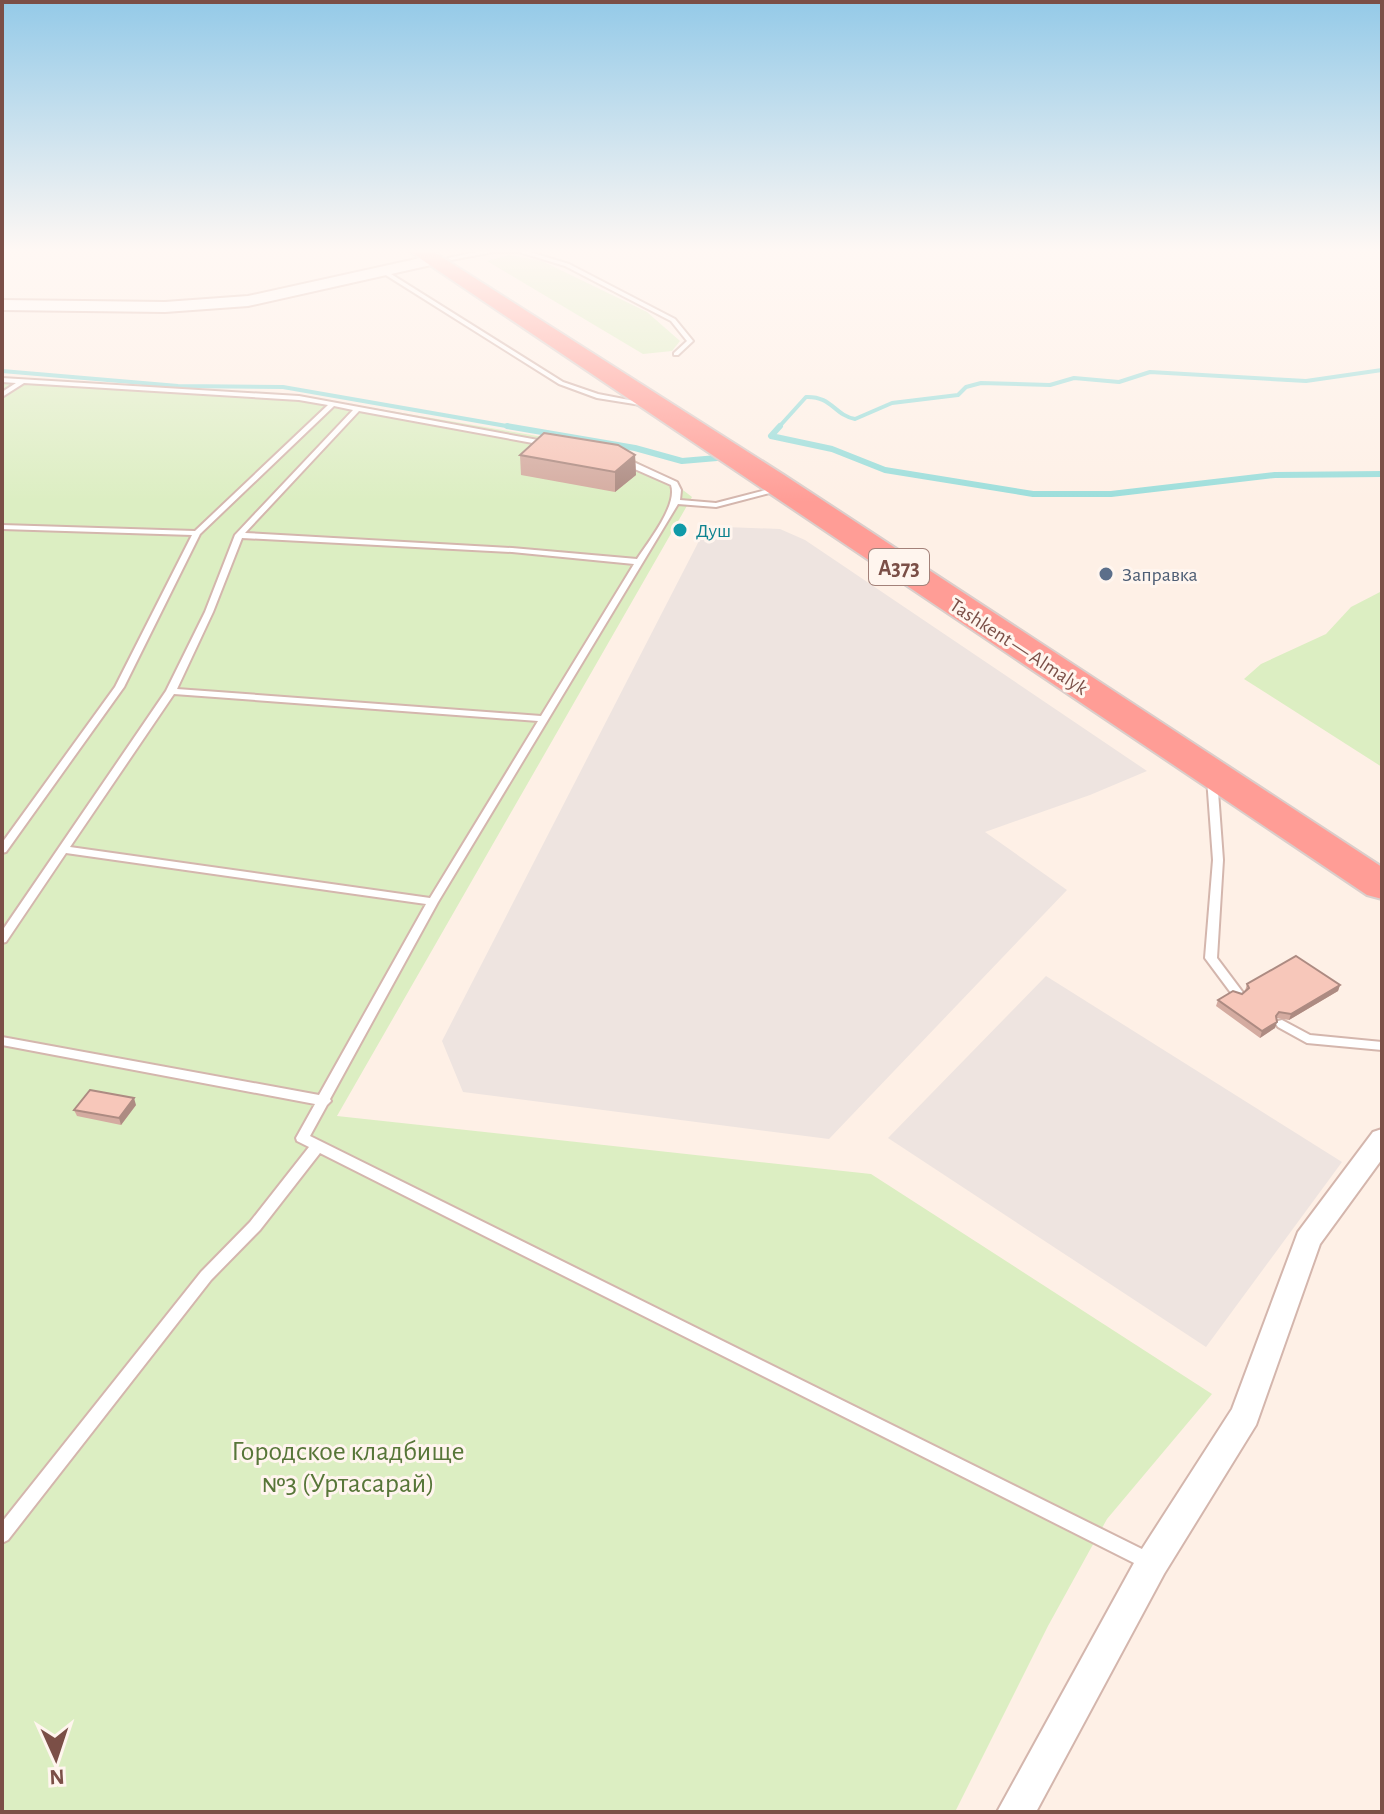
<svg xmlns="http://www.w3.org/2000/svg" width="1384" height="1814" font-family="'Alegreya Sans',sans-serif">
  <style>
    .industrial { fill: #eee4e0 }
    .green { fill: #dceec2 }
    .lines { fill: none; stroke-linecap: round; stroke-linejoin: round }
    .stream-far1 { stroke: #9cdedb; stroke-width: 4 }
    .stream { stroke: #9cdedb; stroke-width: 6 }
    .lane-casing { stroke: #d4b6ad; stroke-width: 4 }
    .street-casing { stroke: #d4b6ad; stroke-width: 4 }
    .secondary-casing { stroke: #dab7ac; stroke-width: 4 }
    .highway-casing { stroke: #dacecb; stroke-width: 4 }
    .lane { fill: #fff; fill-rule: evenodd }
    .street { fill: #fff; fill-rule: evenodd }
    .secondary { fill: #fff; fill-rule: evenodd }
    .highway { fill: #ff9d96; fill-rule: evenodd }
    .wall { fill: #d4aba0 }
    .shaded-wall { fill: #ad8b82 }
    .building { fill: #f7c7ba; stroke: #ad8b82; stroke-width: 2 }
    .culture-dot { fill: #0f9aa8; stroke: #fff5ee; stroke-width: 3 }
    .service-dot { fill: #5c6f8a; stroke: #fff5ee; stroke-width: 3 }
    .labels { text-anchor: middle; stroke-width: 6; stroke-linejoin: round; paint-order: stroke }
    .far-culture-label { font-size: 20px; fill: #0d838f; stroke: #fff5ee; text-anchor: start }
    .far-service-label { font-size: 20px; fill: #4e5e75; stroke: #fff5ee; text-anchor: start }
    .far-street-label { font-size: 20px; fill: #7b4f47; stroke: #fff5ee }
    .shield { fill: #fff5ee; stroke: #a38179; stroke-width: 2 }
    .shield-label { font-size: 22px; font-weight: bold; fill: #7b4f47 }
    .near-park-label { font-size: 28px; fill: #577638; stroke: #fff5ee }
  </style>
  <rect width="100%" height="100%" fill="#fef0e6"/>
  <g class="industrial">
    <path d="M725,527L780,529L805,540L1147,771L1090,795L985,832L1067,890L829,1139L463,1092L442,1041L702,535Z"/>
    <path d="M1046,976L1342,1162L1206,1347L888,1138Z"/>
  </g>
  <g class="green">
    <path d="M509,255L542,261L647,312L680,341L672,351L643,354L487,261Z"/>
    <path d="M2,377L314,398L614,449L666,477L692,497L337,1116L871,1174L1212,1394L1107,1519L1048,1626L955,1812H2Z"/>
    <path d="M1382,591V767L1244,679L1261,664L1326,634L1351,607Z"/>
  </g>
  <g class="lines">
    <g class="stream-far1">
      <path d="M2,371L178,386L283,387L518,428"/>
      <path d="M778,428L806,397C832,396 834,415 855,419L892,403L958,395L966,387L981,383L1050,385L1074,378L1119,382L1150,372L1306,381L1382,370"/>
    </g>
    <g class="stream">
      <path d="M507,426L635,448L682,461L717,458"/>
      <path d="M780,426L771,436L832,449L885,470L1033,494H1111L1275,475L1382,474"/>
    </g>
    <defs>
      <g id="lane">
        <path d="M492,249H520L569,264L675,319L693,341L678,355H674V353L687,341L671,321L565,266L519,252H493L451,260L448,258Z"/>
        <path d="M383,269L563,382L598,394L650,404L647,406L597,398L559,384L381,272Z"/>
        <path d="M2,378L299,396L549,442L553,444L549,446L359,411L245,533L512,548L637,559C648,542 678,505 671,485L621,463V459H627L677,482L681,490L680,500L716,503L781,486V490L716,507L678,504L438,902L330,1099L331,1101L327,1105L310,1136L1154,1555L1156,1561L1154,1567L1148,1569L1142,1567L320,1153L260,1230L211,1280L8,1540L2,1543V1522L201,1272L250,1222L309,1147L297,1141L296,1138L315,1104L2,1045V1037L319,1095L426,904L66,853L6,942L2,943V931L166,691L205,612L235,535L353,410L334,406L200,534L124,687L6,852L2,853V843L115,687L192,535L2,529V525L195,531L328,405L299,400L24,383L2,397V392L16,383L2,382ZM242,538L512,552L634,564L541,716L177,689L213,612ZM174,694L538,721L430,898L70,847Z"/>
        <path d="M1212,775L1217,778L1223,860L1217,958L1244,994L1238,998L1234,997L1205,958L1213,860L1207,778Z"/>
        <path d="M1282,1020L1310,1035L1382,1042V1050L1307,1043L1278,1027L1276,1024L1278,1021Z"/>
      </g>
      <path id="street" d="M1382,1129V1159L1320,1244L1256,1425L1164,1574L1036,1812H997L1140,1552L1232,1409L1298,1232L1373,1132Z"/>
      <path id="secondary" d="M434,255L440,257V263L248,306L165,312L2,310V300L165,302L248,296Z"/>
      <path id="highway" d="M406,249H429L784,475L1382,867V899L1367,895Z"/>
    </defs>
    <use href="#lane" class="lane-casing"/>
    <use href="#street" class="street-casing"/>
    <use href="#secondary" class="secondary-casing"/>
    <use href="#highway" class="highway-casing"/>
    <use href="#lane" class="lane"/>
    <use href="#street" class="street"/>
    <use href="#secondary" class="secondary"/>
    <use href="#highway" class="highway"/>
  </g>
  <g class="wall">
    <path d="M520,455H635L636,475L615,492L521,475Z"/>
    <path d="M1247,984L1340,985L1338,991L1289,1020L1277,1018L1275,1028L1260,1038L1216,1006L1218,1000L1242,994L1245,991Z"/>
    <path d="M136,1105L121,1125L77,1116L74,1110Z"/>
  </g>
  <g class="shaded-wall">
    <path d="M635,455L636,475L615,492V472Z"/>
    <path d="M1340,985L1338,991L1289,1020L1291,1014Z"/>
    <path d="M1277,1022L1275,1028L1260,1038L1262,1031Z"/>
    <path d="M134,1098L136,1105L121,1125L119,1118Z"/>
  </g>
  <g class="building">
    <path d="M544,433L618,445L635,455L615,472L520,455Z"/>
    <path d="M1296,956L1340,985L1291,1014L1279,1012L1276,1016L1277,1022L1262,1031L1218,1000L1233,991L1242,994L1249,988L1247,984Z"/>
    <path d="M90,1090L134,1098L119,1118L74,1110Z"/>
  </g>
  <linearGradient id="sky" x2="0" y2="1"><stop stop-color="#94cae8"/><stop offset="0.5" stop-color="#fff8f4"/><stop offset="1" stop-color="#fff8f4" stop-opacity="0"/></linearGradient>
  <rect width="1384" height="502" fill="url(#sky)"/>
  <circle class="culture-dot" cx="680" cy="530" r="8"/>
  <circle class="service-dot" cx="1106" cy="574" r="8"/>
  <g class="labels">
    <g class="far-culture-label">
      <text x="696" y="537">Душ</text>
    </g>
    <g class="far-service-label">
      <text x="1122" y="581">Заправка</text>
    </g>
    <g class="far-street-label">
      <text transform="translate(1019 646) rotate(33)" y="7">Tashkent — Almalyk</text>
    </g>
    <rect class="shield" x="869" y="549" width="60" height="36" rx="6"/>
    <g class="shield-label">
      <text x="899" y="575">A373</text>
    </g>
    <g class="near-park-label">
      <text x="348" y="1460">Городское кладбище<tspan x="348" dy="32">№3 (Уртасарай)</tspan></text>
    </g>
  </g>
  <rect width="1384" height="1814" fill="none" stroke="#7b4f47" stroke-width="8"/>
  <g transform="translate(56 1758) rotate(177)" stroke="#fff5ee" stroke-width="6" paint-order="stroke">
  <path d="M0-6L14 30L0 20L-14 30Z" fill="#7b4f47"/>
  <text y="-12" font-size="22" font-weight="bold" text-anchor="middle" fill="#7b4f47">N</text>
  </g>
</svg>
